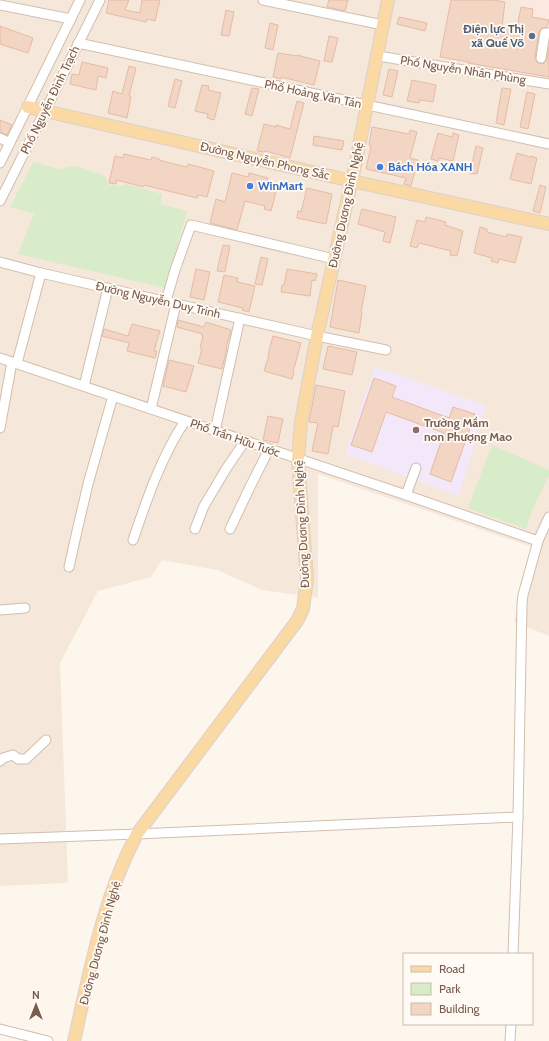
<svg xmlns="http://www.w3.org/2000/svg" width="549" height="1041" font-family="Cabin,sans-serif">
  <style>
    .residential { fill: #f5e8da }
    .commercial { fill: #fde8e0 }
    .education { fill: #f3e8fa }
    .green { fill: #d8ecc9 }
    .building { fill: #f3d5c3; stroke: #e6bba3 }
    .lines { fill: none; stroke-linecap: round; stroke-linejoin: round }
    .minor-casing { stroke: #d1beb0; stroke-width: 11 }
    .major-casing { stroke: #dad1cd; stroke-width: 14 }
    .minor { stroke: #fff; stroke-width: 9 }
    .major { stroke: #fbd9a5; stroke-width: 12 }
    .service-dot { fill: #5c6f8a; stroke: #fffaf3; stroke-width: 1.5 }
    .shop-dot { fill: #3f7fe0; stroke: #fffaf3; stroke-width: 1.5 }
    .education-dot { fill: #8d6e63; stroke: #fffaf3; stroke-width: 1.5 }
    .labels { text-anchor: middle; stroke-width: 3.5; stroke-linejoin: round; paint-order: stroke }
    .service-label { font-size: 12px; font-weight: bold; fill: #4e5e75; stroke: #fffaf3; text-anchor: end }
    .street-label { font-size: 12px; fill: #7a5c4d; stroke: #fffaf3 }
    .shop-label { font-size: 12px; font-weight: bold; fill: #366cbe; stroke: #fffaf3; text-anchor: start }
    .education-label { font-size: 12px; font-weight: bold; fill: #785e54; stroke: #fffaf3; text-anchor: start }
  </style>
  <rect width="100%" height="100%" fill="#fdf6ec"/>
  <path class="residential" d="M0,0H549V636L514,622L532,547L318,474V598L262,590L217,570L162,560L151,577L98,591L60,663L68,883L0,886Z"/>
  <path class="commercial" d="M521,0H549V78L508,71Z"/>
  <path class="education" d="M375,367L486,405L459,496L345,454Z"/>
  <g class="green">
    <path d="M33,162L59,169L76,166L105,176L109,185L120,186L127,184L162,194L161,204L187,211L165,288L18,254L34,214L10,207Z"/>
    <path d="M492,445L549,470V476L532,510L526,529L468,508Z"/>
  </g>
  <g class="building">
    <path d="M109,0H129L125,10L140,13L142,0H160L155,21L147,19L146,22L106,13Z"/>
    <path d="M329,0H348L345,11L327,7Z"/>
    <path d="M451,0H493L505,2L502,27H517L521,7L533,9L532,17L549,20L547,27L542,28L539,32L535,57L536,60L538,63L543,64L545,62L547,59L549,46V77L468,63L469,62L440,57Z"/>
    <path d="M226,10L234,12L229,36L221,35Z"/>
    <path d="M399,17L427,23L425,31L397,24Z"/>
    <path d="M270,23L278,25L273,50L265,48Z"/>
    <path d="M0,26L33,38L28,53L0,44Z"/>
    <path d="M329,36L338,38L332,62L324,61Z"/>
    <path d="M278,53L297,56V55L320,61L314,85L281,77V79L273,77Z"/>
    <path d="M82,62L108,68L106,78L98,76L96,90L70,84L72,74L79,75Z"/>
    <path d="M129,66L136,68L129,96H131L127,118L108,113L113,91L122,94Z"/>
    <path d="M389,69L398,71L392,97L383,95Z"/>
    <path d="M175,79L182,81L175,108L168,106Z"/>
    <path d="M412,80L436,85L433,102L420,100L419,103L407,101Z"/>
    <path d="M202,85L209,86L208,90L221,93L214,120L207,118L208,114L195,111Z"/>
    <path d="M252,88L259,89L252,116L245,114Z"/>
    <path d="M502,88L511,89L504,125L496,123Z"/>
    <path d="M527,92L535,94L528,129L520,127Z"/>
    <path d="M297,101L304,103L290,158L265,151L264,152L257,151L264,124L276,127V125L290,129Z"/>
    <path d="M0,120L12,125L7,135L0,132Z"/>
    <path d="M372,127L409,134L410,130L417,132L410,158L418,160L411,186L404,184L406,178L366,169L371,146L369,145Z"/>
    <path d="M438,133L452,137L453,133L459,135L453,161L439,158L438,161L431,159Z"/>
    <path d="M314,136L344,141L342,150L313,145Z"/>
    <path d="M476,146L483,148L477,174L470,173Z"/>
    <path d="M517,153L530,157L531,156L537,158L531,184L510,179Z"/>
    <path d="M124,154L151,160L152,157L159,159V160L178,165L187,167L188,164L214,171L207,197L198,195L197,198L144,185L143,187L117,180L116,184L109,183L115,156L123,158Z"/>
    <path d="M232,173L248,177L249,173L268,178L267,181L278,184L271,211L264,209L265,206L245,201L237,230L210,223L216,199L225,202Z"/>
    <path d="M540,185L546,187L540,213L533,211Z"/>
    <path d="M307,188L332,194L326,224L297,218L298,211L301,212Z"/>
    <path d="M362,209L396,217L390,243L383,241L385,232L358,224Z"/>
    <path d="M426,217L446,222L445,225L463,231L457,256L450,255L451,251L419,243L417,248L410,246L417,220L425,222Z"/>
    <path d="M480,227L487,229V232L506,237L507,234L522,237L515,263L499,259L498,263L491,261L492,258L474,253Z"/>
    <path d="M223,245L230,246L225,272L217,271Z"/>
    <path d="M261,257L268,259L262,285L255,284Z"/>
    <path d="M196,269L210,272L204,300L190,297Z"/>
    <path d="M287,269L317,274L315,281L312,280L310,296L281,292L282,285H284Z"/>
    <path d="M224,275L238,278L237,282L255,286L249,312L242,310L243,308L218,302Z"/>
    <path d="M338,280L366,286L361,312L362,313L359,333L330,327Z"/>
    <path d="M178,320L204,327L206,322L231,330L226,348H227L222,369L198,363L202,349L200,348L203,336H202V334L177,327Z"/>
    <path d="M132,324L160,331L154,351H157L155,358L127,351L129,343L102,336L104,329L128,336Z"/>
    <path d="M273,336L301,343L293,372H294L292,379L264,371L269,355H268Z"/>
    <path d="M328,346L357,352L352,375L323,369Z"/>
    <path d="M169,360L194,366L186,392L163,386Z"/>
    <path d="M374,378L396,386L392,397L449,418L453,407L475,414L451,482L430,474L444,433L386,412L372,452L351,445Z"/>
    <path d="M316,385L345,391L338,427L333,426L328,454L312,451L318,423L309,422Z"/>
    <path d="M268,416L283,419L278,443L263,440Z"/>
  </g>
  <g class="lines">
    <defs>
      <g id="minor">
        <path d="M263,0L383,25"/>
        <path d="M0,5L71,19"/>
        <path d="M78,43L549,144"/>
        <path d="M378,56L549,84"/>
        <path d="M541,58L545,33H549"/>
        <path d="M0,138L10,143"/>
        <path d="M0,163L80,0"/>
        <path d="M0,201L45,111L100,0"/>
        <path d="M0,262L41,273L317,336L386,350"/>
        <path d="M166,301L175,270L191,225L334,259"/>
        <path d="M0,358L406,495L538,541"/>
        <path d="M17,363L41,273"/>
        <path d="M84,386L108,288"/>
        <path d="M151,409L176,304"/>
        <path d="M0,428L12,362"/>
        <path d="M215,431L240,318"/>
        <path d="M406,495L416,468"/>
        <path d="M195,529L204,506L226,469L245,441"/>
        <path d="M230,529L250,487L269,449"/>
        <path d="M133,540C147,499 161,457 185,421"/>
        <path d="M69,567L77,531L88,484L113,396"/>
        <path d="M0,610L25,608"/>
        <path d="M0,761L3,758L13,755L18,759H26L46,740"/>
        <path d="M0,839L137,834L518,817"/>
        <path d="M513,954L518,817L522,604L523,595L538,541L549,517"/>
        <path d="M0,1029L48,1041"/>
        <path d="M510,1041L511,1024"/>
      </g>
      <g id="major">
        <path d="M28,107L352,181L549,224"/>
        <path d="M74,1041C90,971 103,898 137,834L282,641L297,621L303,609L307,579L298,459L301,422L317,336L355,166L388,0"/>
      </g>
    </defs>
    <use href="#minor" class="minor-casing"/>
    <use href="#major" class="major-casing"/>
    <use href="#minor" class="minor"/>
    <use href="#major" class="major"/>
  </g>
  <circle class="service-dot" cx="532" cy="36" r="4"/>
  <g class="shop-dot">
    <circle cx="380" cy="167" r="4"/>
    <circle cx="250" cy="186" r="4"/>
  </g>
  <circle class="education-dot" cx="416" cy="430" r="4"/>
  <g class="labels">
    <g class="service-label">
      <text x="524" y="33">Điện lực Thị<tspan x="524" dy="14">xã Quế Võ</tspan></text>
    </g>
    <g class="street-label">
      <text transform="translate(463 70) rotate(9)" y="4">Phố Nguyễn Nhân Phùng</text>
      <text transform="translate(313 94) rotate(12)" y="4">Phố Hoàng Văn Tán</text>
      <text transform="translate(50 100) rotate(-64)" y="4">Phố Nguyễn Đình Trạch</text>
      <text transform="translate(265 161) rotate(13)" y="4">Đường Nguyễn Phong Sắc</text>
      <text transform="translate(346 205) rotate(-78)" y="4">Đường Dương Đình Nghệ</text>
      <text transform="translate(158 300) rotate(13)" y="4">Đường Nguyễn Duy Trinh</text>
      <text transform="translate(235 438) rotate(19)" y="4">Phố Trần Hữu Tước</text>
      <text transform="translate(302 524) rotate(-93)" y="4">Đường Dương Đình Nghệ</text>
      <text transform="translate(100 943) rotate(-75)" y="4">Đường Dương Đình Nghệ</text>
    </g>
    <g class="shop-label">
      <text x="388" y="171">Bách Hóa XANH</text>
      <text x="258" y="190">WinMart</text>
    </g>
    <g class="education-label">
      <text x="424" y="427">Trường Mầm<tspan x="424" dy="14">non Phượng Mao</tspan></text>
    </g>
  </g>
  <rect x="403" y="953" width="130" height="72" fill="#fffaf3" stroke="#cabbb1"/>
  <rect x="411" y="966" width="20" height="6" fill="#fbd9a5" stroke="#cabbb1"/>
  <text x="439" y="973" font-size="12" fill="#7a5c4d">Road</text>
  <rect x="411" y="983" width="20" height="12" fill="#d8ecc9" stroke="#cabbb1"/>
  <text x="439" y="993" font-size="12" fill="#7a5c4d">Park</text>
  <rect x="411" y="1003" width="20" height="12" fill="#f3d5c3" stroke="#cabbb1"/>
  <text x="439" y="1013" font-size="12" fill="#7a5c4d">Building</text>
  <g transform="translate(36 1005)" stroke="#fffaf3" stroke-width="3" paint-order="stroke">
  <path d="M0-3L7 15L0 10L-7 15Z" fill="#7a5c4d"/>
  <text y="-6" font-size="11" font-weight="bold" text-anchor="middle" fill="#7a5c4d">N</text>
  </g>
</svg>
